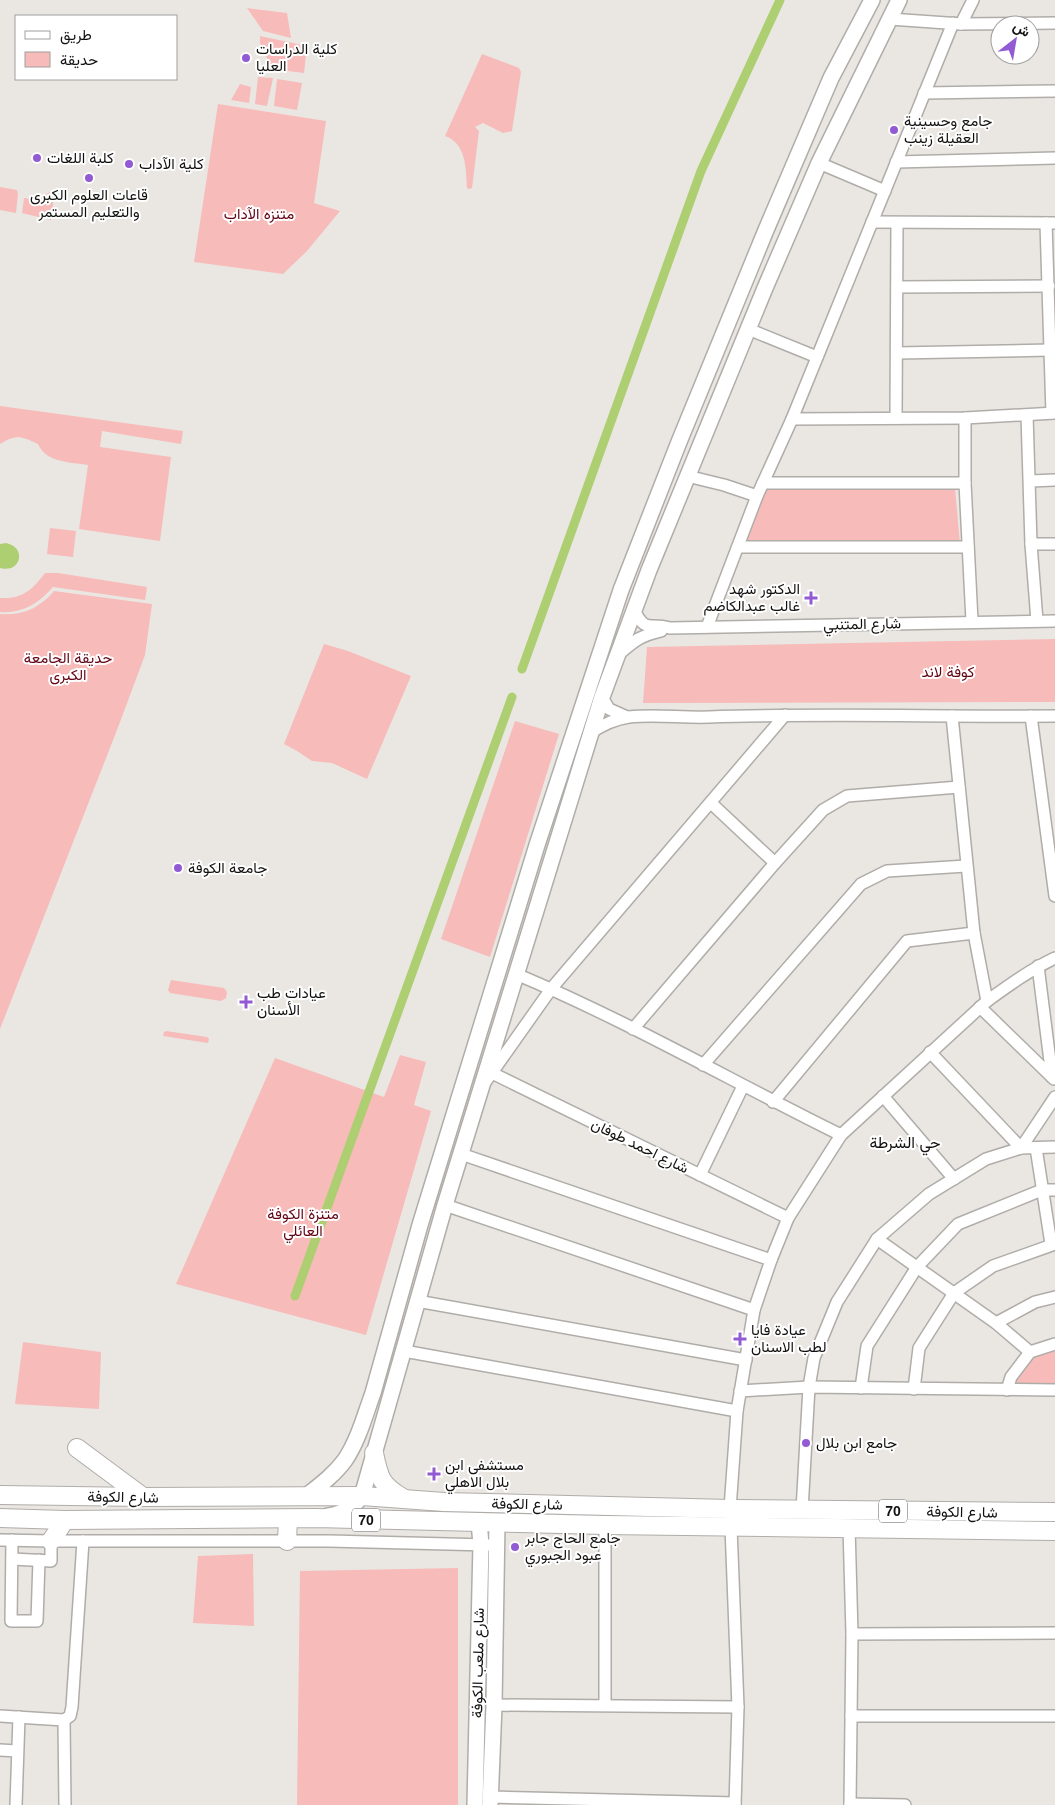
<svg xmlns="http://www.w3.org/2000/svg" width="1055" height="1805" font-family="Helvetica,Vazirmatn,sans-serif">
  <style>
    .green { fill: #f7bbb9 }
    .water { fill: #adcf72 }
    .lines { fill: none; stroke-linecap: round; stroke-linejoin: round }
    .canal { stroke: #adcf72; stroke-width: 9 }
    .minor-casing { stroke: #b0ada9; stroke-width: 14 }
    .major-casing { stroke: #b0ada9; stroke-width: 18 }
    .highway-casing { stroke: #b0ada9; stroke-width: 20 }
    .minor { stroke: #fff; stroke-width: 11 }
    .major { stroke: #fff; stroke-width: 15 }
    .highway { stroke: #fff; stroke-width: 18 }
    .poi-dot { fill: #925bd3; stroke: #fff; stroke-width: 2 }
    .labels { text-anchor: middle; stroke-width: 4; stroke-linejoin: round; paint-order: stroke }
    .shield { fill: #fff; stroke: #595858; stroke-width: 1 }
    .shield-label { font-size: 14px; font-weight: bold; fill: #121110 }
    .poi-label { font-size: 15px; fill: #121110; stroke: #fff; text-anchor: start }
    .park-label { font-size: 15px; fill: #630415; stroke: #fff }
    .street-label { font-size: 15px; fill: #121110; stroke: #fff }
    .neighbourhood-label { font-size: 16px; fill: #121110; stroke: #fff }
  </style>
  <rect width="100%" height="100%" fill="#eae7e3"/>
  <g class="green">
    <path d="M247,8L287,13L291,38L263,31Z"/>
    <path d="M260,36L307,46L304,73L272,69L260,43Z"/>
    <path d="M482,54L519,68L521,72L512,131L503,133L483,123L475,127L479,131L472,188L469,189L467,188C466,168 466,143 445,136Z"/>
    <path d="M258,77L273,78L267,106L255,104Z"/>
    <path d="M277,79L302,83L297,110L274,106Z"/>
    <path d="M240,84L251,87L249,103L231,100Z"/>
    <path d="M218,104L326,121L314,203L340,211L307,251L283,274L194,262Z"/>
    <path d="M0,187L17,190L18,194L16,213L0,210Z"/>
    <path d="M55,189L51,220L22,213L24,198L36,200Z"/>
    <path d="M0,406L183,431L181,444L102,431L100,447L171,457L160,541L79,529L88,465C71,462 46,463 38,444C21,436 16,434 0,444Z"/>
    <path d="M955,488L960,544L745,543L765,490Z"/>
    <path d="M50,528L76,531L73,557L47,554Z"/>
    <path d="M45,573H58L147,587L145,600L53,587C39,603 22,614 0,612V598C23,599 32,590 45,573Z"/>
    <path d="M54,591L152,604L145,655L117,730L0,1029V614C22,616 40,608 54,591Z"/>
    <path d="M1055,639V702L643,703L647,647Z"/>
    <path d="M324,644L348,651L411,676L367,779L332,763L312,761L297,751L284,744Z"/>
    <path d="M515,721L559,734L490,957L441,939Z"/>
    <path d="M171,980L224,988L227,992L226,998L221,1001L170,993L168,990Z"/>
    <path d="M166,1031L207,1037L209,1039L208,1043L163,1036L164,1032Z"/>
    <path d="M400,1055L426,1062L414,1105L431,1111L366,1335L176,1284L275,1058L384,1097Z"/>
    <path d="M23,1342L101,1352L99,1409L15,1404Z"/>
    <path d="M1055,1347V1389H1011C1023,1363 1030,1358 1055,1347Z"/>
    <path d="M253,1554L254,1626L193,1623L198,1556Z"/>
    <path d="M458,1568V1805H297L300,1571Z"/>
  </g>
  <path class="water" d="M6,543C27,547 21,574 0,568V544Z"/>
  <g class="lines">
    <g class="canal">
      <path d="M522,669L701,171L780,0"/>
      <path d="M295,1296L512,697"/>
    </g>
    <defs>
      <g id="minor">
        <path d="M890,19L961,24L1055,23"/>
        <path d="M961,24L973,0"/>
        <path d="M924,93L1055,91"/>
        <path d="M896,162L1055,158"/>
        <path d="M819,163L885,191"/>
        <path d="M872,222L1055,223"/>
        <path d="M1046,223L1052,413"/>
        <path d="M897,287L1049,286"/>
        <path d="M748,329L817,357"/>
        <path d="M897,353L1050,350"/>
        <path d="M1027,415L1031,544L1037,621"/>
        <path d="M896,418L897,223"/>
        <path d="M965,418V483L972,621"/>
        <path d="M792,419L965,418L1055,413"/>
        <path d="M687,476L724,485L757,496"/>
        <path d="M1030,481L1055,480"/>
        <path d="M763,483H965"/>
        <path d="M1031,544H1055"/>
        <path d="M738,547H968"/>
        <path d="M634,610C646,634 649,622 670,628L1055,621"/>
        <path d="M707,627L757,496L792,419L953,23"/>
        <path d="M619,654C635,640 640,636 661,631"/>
        <path d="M602,697L609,709L627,717"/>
        <path d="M952,716L974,933L987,1001"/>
        <path d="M1031,716L1055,896"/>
        <path d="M590,733C602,725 615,719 629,717C655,714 682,718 709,717C824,713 940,717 1055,716"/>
        <path d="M711,803L775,863"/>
        <path d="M1038,966L1052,1077"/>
        <path d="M516,974C628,1021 733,1082 841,1135"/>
        <path d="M980,1007L1054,1079"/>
        <path d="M633,1029L775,863L823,810L847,796L959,787"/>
        <path d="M930,1052L1021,1148L1055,1097"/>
        <path d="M703,1065L861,884L887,871L966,866"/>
        <path d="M492,1073L788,1218"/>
        <path d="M486,1081L551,989L785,715"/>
        <path d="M883,1096L954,1179"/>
        <path d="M773,1102L907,941L974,933"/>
        <path d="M1036,1148L1051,1244"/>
        <path d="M461,1154L771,1260"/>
        <path d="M700,1175L743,1086"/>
        <path d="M445,1205L754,1310"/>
        <path d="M877,1239L996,1323L1030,1352"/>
        <path d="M417,1301L746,1360"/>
        <path d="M996,1323L1035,1302L1055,1297"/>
        <path d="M404,1351L737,1411"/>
        <path d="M861,1388L867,1346L917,1267L958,1224L1042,1190H1055"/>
        <path d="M914,1389L919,1348L954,1293L993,1266L1055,1244"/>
        <path d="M1007,1390L1011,1377L1030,1352L1055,1344"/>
        <path d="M740,1391L809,1387L1055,1390"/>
        <path d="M730,1509L737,1411L754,1310L771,1260L788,1218L841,1135L987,1001C1009,985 1030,970 1055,958"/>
        <path d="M802,1510L809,1387L814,1358L837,1302L877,1239L929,1194L986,1159L1021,1148L1055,1147"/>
        <path d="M731,1527L738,1707L735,1805"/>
        <path d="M849,1527L852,1634L850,1805"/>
        <path d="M0,1540L51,1541H329L488,1545"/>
        <path d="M12,1540L11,1621H37L39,1560"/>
        <path d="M12,1559L51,1561V1541"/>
        <path d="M852,1634L1055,1633"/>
        <path d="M494,1705L738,1707"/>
        <path d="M605,1705V1525"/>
        <path d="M0,1716L64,1720L70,1716L72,1707L83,1541"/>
        <path d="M851,1716H1055"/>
        <path d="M64,1720L65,1805"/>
        <path d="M0,1750L17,1751"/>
        <path d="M490,1797L735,1803"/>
        <path d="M850,1804L905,1805"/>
        <path d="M16,1805L19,1717"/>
      </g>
      <g id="major">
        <path d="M305,1497C319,1486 334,1475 345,1460C358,1441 365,1415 373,1393L420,1225L537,845L621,590L679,442L766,230L831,78L872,0"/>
        <path d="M328,1516C343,1514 352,1508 362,1496L445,1205L602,697L649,570L765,288L819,163L899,0"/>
        <path d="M475,1805L481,1544L479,1522"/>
        <path d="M490,1805L494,1705L497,1522"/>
      </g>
      <g id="highway">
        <path d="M77,1448L143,1497"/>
        <path d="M374,1453C379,1478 381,1485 403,1498"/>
        <path d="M0,1495L143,1497L362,1496L444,1502L730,1509L1055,1512"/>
        <path d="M0,1518L65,1520L315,1518L605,1525L1055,1531"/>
        <path d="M51,1541L65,1520"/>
        <path d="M287,1541L288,1519"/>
      </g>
    </defs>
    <use href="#minor" class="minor-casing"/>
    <use href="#major" class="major-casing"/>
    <use href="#highway" class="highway-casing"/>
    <use href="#minor" class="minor"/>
    <use href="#major" class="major"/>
    <use href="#highway" class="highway"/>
  </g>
  <g class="poi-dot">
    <circle cx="246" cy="58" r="5"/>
    <circle cx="894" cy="130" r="5"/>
    <circle cx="37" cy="158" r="5"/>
    <circle cx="129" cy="164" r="5"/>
    <circle cx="89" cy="178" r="5"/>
    <path d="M808.5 590.5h5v5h5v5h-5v5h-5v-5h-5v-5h5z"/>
    <circle cx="178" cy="868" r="5"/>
    <path d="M243.5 994.5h5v5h5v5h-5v5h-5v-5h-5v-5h5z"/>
    <path d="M737.5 1331.5h5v5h5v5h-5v5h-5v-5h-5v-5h5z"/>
    <circle cx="806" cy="1443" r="5"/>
    <path d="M431.5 1466.5h5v5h5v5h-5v5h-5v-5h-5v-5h5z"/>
    <circle cx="515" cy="1547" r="5"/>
  </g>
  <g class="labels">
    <g class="shield">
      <rect x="879" y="1499.5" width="28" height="23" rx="4"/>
      <rect x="352" y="1508.5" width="28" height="23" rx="4"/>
    </g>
    <g class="shield-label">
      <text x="893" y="1516">70</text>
      <text x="366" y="1525">70</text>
    </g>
    <g class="poi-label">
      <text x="256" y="54">كلية الدراسات<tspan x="256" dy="17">العليا</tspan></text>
      <text x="904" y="126">جامع وحسينية<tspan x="904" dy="17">العقيلة زينب</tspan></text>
      <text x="47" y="163">كلبة اللغات</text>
      <text x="139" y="169">كلية الآداب</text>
      <text x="89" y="200" text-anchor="middle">قاعات العلوم الكبرى<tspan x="89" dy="17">والتعليم المستمر</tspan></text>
      <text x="800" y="594" text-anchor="end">الدكتور شهد<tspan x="800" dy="17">غالب عبدالكاضم</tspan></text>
      <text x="188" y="873">جامعة الكوفة</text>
      <text x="257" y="998">عيادات طب<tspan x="257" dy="17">الأسنان</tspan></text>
      <text x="751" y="1335">عيادة فايا<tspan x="751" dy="17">لطب الاسنان</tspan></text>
      <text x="816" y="1448">جامع ابن بلال</text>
      <text x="445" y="1470">مستشفى ابن<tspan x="445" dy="17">بلال الاهلي</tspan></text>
      <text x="525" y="1543">جامع الحاج جابر<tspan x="525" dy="17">عبود الجبوري</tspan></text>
    </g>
    <g class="park-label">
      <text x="259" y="219">متنزه الآداب</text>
      <text x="68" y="663">حديقة الجامعة<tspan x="68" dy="17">الكبرى</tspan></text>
      <text x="948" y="677">كوفة لاند</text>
      <text x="303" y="1219">متنزة الكوفة<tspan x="303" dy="17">العائلي</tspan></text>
    </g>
    <g class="street-label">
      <text transform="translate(862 624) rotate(-1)" y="5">شارع المتنبي</text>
      <text transform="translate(640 1146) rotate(26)" y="5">شارع احمد طوفان</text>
      <text transform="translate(123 1497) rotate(1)" y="5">شارع الكوفة</text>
      <text transform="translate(527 1504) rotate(1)" y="5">شارع الكوفة</text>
      <text transform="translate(962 1512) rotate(1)" y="5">شارع الكوفة</text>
      <text transform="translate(478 1663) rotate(-89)" y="5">شارع ملعب الكوفة</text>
    </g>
    <g class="neighbourhood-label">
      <text x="905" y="1148">حي الشرطة</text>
    </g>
  </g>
  <rect x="15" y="15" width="162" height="65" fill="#ffffff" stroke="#a0a09f"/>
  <rect x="25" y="31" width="25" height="8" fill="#ffffff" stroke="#a0a09f"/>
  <text x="60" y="40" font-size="15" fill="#121110">طريق</text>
  <rect x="25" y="52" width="25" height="15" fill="#f7bbb9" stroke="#a0a09f"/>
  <text x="60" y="65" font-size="15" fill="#121110">حديقة</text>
  <g transform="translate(1015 40) rotate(31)"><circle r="24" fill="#ffffff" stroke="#a0a09f"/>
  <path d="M0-4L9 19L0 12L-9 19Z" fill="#925bd3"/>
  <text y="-8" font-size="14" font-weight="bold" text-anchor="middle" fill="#121110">ش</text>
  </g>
</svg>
